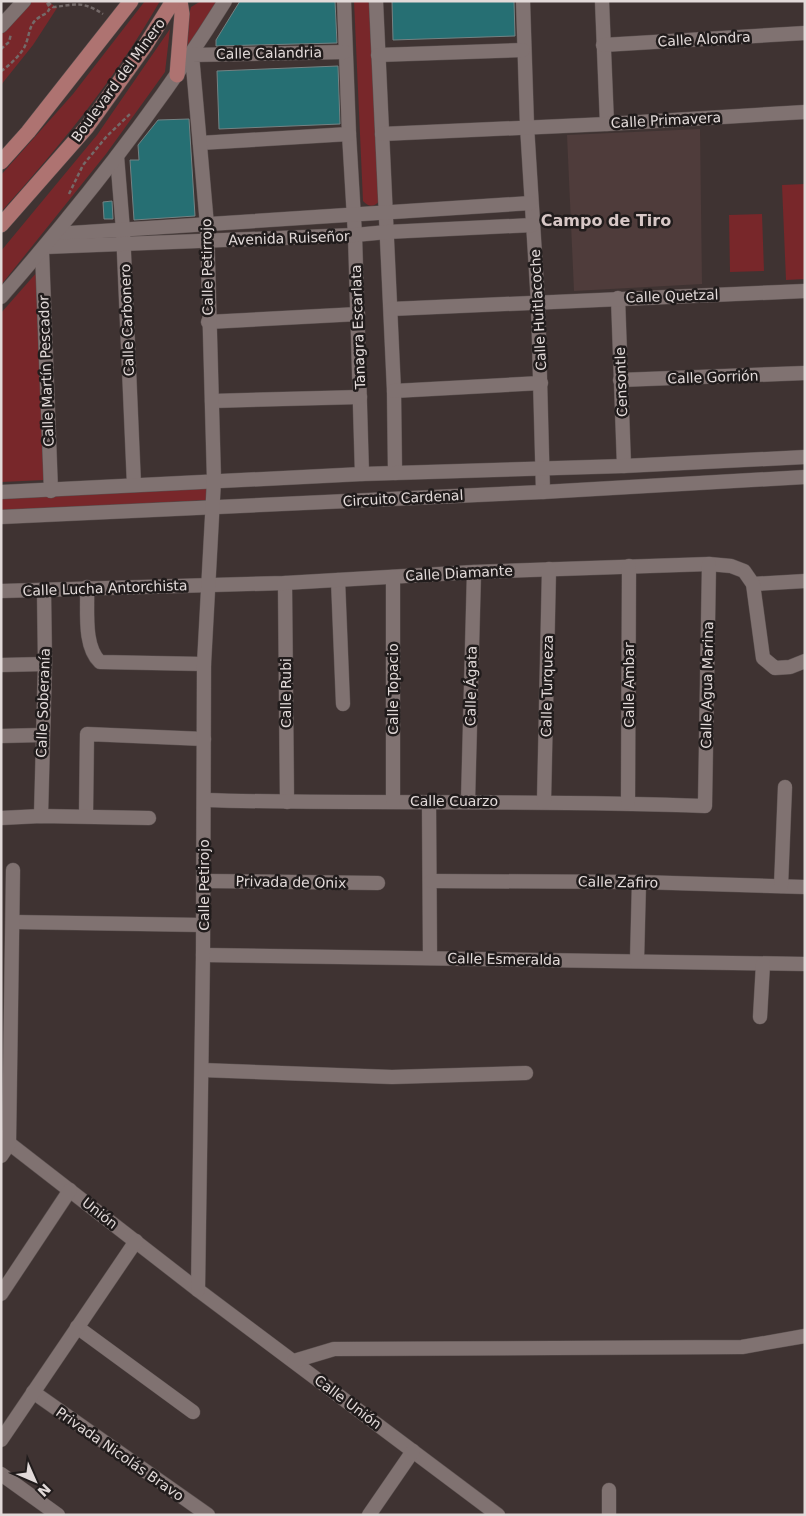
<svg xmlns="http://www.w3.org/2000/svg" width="806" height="1516" font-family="'DejaVu Sans',sans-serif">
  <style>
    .built { fill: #4f3c3b }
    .green { fill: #78272a }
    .building { fill: #266f73; stroke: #748283 }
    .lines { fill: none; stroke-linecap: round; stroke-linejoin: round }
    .minor-casing { stroke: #5a504f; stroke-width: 15 }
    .major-casing { stroke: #5a504f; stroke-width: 16 }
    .path { stroke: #746a69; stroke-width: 2.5; stroke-dasharray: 4 2.5; stroke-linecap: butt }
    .minor { stroke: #807271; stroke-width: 14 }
    .major { stroke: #ae7371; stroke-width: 15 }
    .labels { text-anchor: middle; stroke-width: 5; stroke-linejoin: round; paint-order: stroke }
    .street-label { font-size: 14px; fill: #e2dad9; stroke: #211c1c }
    .quarter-label { font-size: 16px; font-weight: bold; fill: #d7c7c6; stroke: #211c1c }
  </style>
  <rect width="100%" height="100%" fill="#3f3332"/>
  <path class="built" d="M700,129L702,284L574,291L567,135Z"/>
  <g class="green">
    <path d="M32,1H48L57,8L33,45L1,85V35Z"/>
    <path d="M145,1H160C116,78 60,146 1,212V175L73,94Z"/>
    <path d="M201,1H218L185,53L186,26L191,7Z"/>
    <path d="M354,1H371L380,200C375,207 369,208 363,201Z"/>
    <path d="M170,29L165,72L106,154L1,285V251L97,135Z"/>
    <path d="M805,184V279L786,280L782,185Z"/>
    <path d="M762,214L764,271L730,272L729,215Z"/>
    <path d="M38,271L45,480L1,482V313Z"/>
    <path d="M206,488L207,500L1,511V498Z"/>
  </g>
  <g class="building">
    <path d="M240,1H335L337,43L216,46V40Z"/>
    <path d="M392,1H514L515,36L393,40Z"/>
    <path d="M338,66L340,124L219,129L217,71Z"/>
    <path d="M189,119L195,216L134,220L130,160H139L138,145L158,120Z"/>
    <path d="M112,201L113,219H104L103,202Z"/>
  </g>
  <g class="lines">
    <defs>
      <g id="minor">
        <path d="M344,1L349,134L355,235L362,474"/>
        <path d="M376,1L394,391L395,473"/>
        <path d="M523,1L527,126L538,303L543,492"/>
        <path d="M602,1L607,124"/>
        <path d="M1,26L24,1"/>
        <path d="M603,45L805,33"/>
        <path d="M378,55L523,50"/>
        <path d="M382,134L607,124L805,112"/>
        <path d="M200,143L349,134"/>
        <path d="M117,156L123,230L134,485"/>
        <path d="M55,234L531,203"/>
        <path d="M45,247L355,235L387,232L533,225"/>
        <path d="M42,251L51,491"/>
        <path d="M1,297C82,204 160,106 225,1"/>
        <path d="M618,298L624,466"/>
        <path d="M391,309L805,291"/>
        <path d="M208,322L358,314"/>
        <path d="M620,380L805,373"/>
        <path d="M394,391L541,383"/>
        <path d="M212,401L360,397"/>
        <path d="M1,492L362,474L624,466L805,457"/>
        <path d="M1,517L543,492L805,477"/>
        <path d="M338,580L343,704"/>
        <path d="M285,583L287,802"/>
        <path d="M753,584L805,581"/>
        <path d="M87,587C88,610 83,646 100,662L204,664"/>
        <path d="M1,591L285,583L474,572L709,564L731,566L744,571L753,584L763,658L775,668L790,667L805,661"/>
        <path d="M1,665L45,664"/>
        <path d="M1,736L42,735"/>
        <path d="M204,800C371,805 538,799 705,806L709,564"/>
        <path d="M393,801V577"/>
        <path d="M468,801L474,572"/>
        <path d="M429,802L430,958"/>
        <path d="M544,802L549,569"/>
        <path d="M628,803L629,566"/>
        <path d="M41,816L45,664L44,590"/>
        <path d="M86,816L87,734L204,739"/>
        <path d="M1,818L41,816L149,818"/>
        <path d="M204,881L378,883"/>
        <path d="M431,881L639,882L805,887"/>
        <path d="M781,886L785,787"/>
        <path d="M13,922L203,925"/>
        <path d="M203,955L805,964"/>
        <path d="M637,961L639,882"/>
        <path d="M760,1017L763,964"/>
        <path d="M202,1070L392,1077L526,1073"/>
        <path d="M1,1137L198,1290L498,1515"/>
        <path d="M1,1156L9,1144L13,870"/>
        <path d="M198,1290L203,955L204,664L214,480L207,225L192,55L345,52"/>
        <path d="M1,1294L70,1190"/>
        <path d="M77,1327L193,1412"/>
        <path d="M294,1361L334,1349L742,1347L805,1336"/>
        <path d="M33,1392L208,1515"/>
        <path d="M1,1440L136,1241"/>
        <path d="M1,1474L58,1515"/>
        <path d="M369,1515L413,1451"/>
        <path d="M609,1515V1490"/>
      </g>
      <g id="major">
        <path d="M177,75L182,14L180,1"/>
        <path d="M1,162L28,132L131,1"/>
        <path d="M1,225L87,127L145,46L173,1"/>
      </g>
    </defs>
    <use href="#minor" class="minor-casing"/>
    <use href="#major" class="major-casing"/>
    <g class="path">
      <path d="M48,2L53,7C76,5 81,0 103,14"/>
      <path d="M1,49L9,42L11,34"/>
      <path d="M1,71C7,68 21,54 24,48C32,32 26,22 47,13L50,8L46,1"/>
      <path d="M69,194L83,165L107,136L130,114"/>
    </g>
    <use href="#minor" class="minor"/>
    <use href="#major" class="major"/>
  </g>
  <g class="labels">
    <g class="street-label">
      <text transform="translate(704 39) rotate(-3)" y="5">Calle Alondra</text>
      <text transform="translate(269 53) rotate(-1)" y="5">Calle Calandria</text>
      <text transform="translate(118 80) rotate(-54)" y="5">Boulevard del Minero</text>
      <text transform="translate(666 120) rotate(-3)" y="5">Calle Primavera</text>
      <text transform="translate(289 238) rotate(-2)" y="5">Avenida Ruiseñor</text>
      <text transform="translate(207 267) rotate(-91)" y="5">Calle Petirrojo</text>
      <text transform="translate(672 296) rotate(-2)" y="5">Calle Quetzal</text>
      <text transform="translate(538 310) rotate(-93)" y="5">Calle Huitlacoche</text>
      <text transform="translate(127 320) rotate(-92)" y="5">Calle Carbonero</text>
      <text transform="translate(358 327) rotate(-92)" y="5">Tanagra Escarlata</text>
      <text transform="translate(46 371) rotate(-92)" y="5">Calle Martín Pescador</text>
      <text transform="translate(713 377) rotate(-2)" y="5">Calle Gorrión</text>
      <text transform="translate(621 382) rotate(-92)" y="5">Censontle</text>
      <text transform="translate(403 498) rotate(-3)" y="5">Circuito Cardenal</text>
      <text transform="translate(459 573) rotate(-3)" y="5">Calle Diamante</text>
      <text transform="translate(105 588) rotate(-2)" y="5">Calle Lucha Antorchista</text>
      <text transform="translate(629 685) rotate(-90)" y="5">Calle Ambar</text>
      <text transform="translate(707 685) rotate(-89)" y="5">Calle Agua Marina</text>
      <text transform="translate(471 686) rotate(-89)" y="5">Calle Ágata</text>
      <text transform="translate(547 686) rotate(-89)" y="5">Calle Turqueza</text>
      <text transform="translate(393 689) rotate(-90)" y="5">Calle Topacio</text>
      <text transform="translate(286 693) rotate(-90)" y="5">Calle Rubi</text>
      <text transform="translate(43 703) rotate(-88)" y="5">Calle Soberanía</text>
      <text x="454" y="806">Calle Cuarzo</text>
      <text transform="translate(291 882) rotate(1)" y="5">Privada de Onix</text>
      <text transform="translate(618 882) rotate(1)" y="5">Calle Zafiro</text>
      <text transform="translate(204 885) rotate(-90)" y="5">Calle Petirojo</text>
      <text transform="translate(504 959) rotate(1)" y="5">Calle Esmeralda</text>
      <text transform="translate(100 1213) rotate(38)" y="5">Unión</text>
      <text transform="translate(348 1402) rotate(37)" y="5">Calle Unión</text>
      <text transform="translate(120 1454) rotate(35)" y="5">Privada Nicolás Bravo</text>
    </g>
    <g class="quarter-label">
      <text x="606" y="226">Campo de Tiro</text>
    </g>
  </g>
  <rect width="806" height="1516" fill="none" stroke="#e2dad9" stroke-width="5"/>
  <g transform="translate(35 1481) rotate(135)" stroke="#211c1c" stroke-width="4" paint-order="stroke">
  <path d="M0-4L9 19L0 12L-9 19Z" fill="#e2dad9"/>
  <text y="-8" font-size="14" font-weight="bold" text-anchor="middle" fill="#e2dad9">N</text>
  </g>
</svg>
